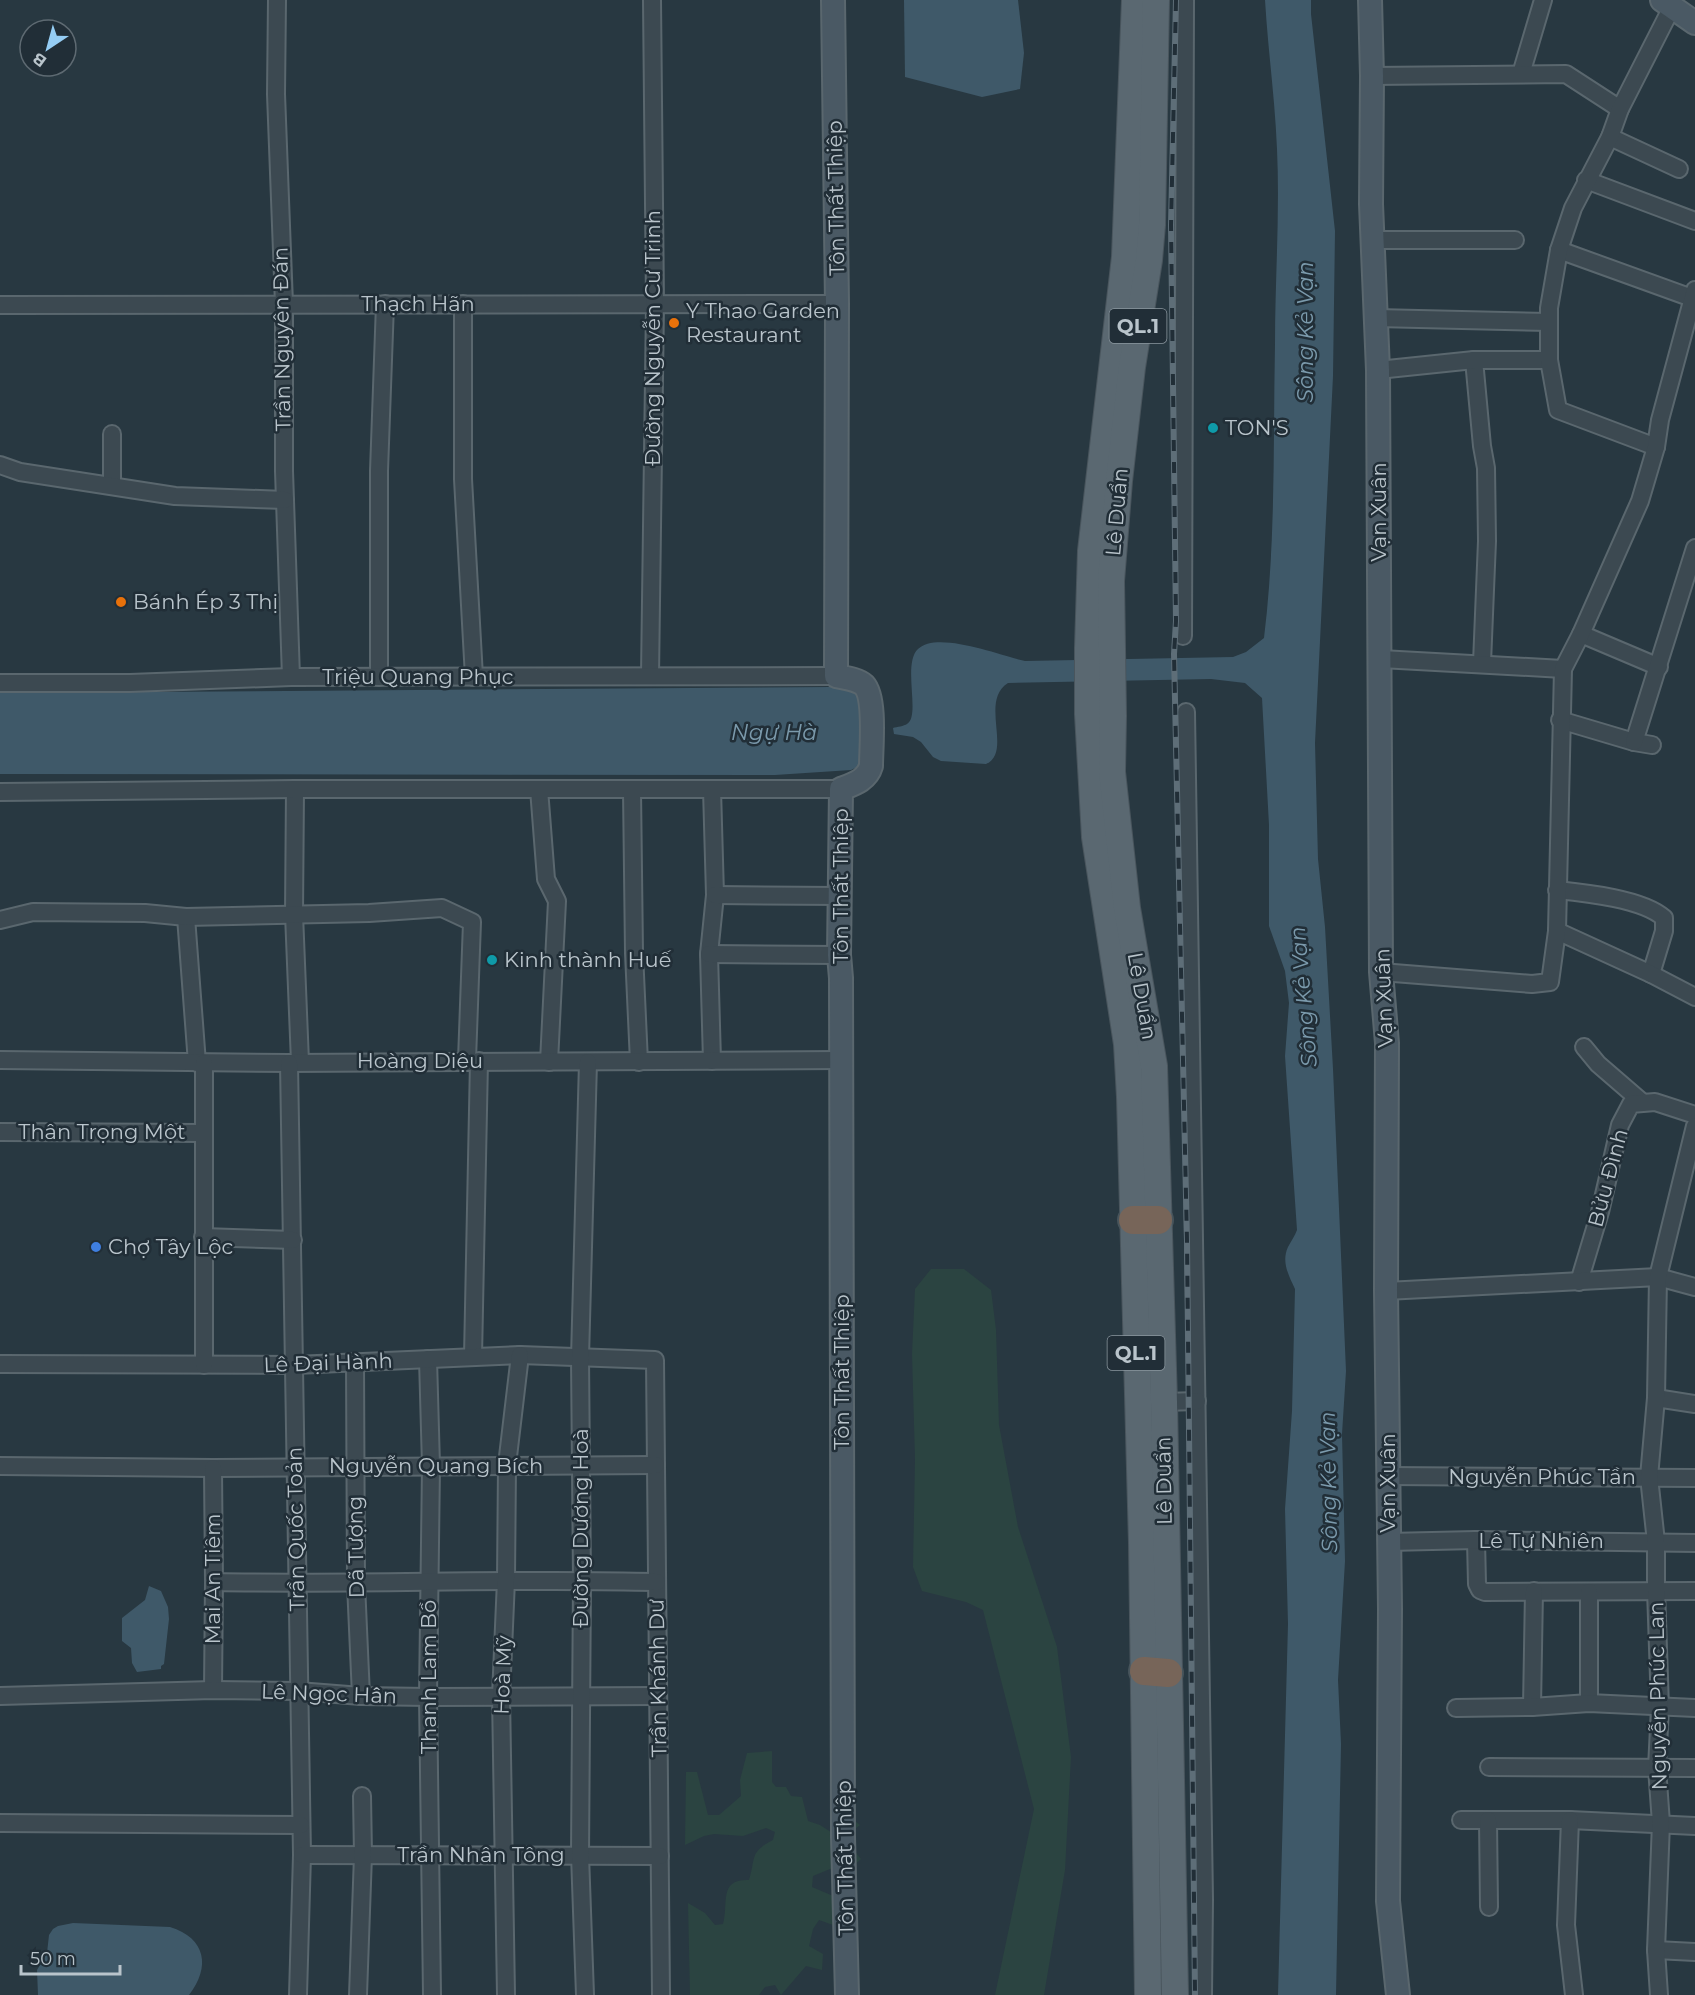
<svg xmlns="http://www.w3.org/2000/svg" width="1695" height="1995" font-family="Montserrat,sans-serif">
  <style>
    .green { fill: #2b4441 }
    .water { fill: #3f5969 }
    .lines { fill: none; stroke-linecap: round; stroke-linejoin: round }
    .street-casing { stroke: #5a676e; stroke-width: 20 }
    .secondary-casing { stroke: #5a676e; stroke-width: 26 }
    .primary-casing { stroke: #49555d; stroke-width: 28 }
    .highway-casing { stroke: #47545b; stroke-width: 32 }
    .street { stroke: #3c4951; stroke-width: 16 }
    .secondary { stroke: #4a5964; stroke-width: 22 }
    .primary { stroke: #5a6871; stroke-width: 26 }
    .highway { stroke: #776559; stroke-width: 28 }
    .rail-casing { stroke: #5e6e78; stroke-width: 6 }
    .rail { stroke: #212e37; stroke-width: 4; stroke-dasharray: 11; stroke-linecap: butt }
    .food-dot { fill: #e8710a; stroke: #212e37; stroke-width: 2 }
    .culture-dot { fill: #0f9aa8; stroke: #212e37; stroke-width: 2 }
    .shop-dot { fill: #3f7fe0; stroke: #212e37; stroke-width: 2 }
    .labels { text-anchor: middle; stroke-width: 5; stroke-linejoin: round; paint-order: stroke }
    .shield { fill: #212e37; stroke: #8b979f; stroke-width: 1.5 }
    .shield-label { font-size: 20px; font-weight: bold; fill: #b9c4cb }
    .street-label { font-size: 21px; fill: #b9c4cb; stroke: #212e37 }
    .poi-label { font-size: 21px; fill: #b9c4cb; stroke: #212e37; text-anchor: start }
    .water-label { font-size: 22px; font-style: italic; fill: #7b9aac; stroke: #212e37 }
  </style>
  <rect width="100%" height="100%" fill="#283841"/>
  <g class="green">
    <path d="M931,1269H964L991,1290L996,1330L999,1425L1018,1527L1057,1647L1071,1757L1065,1870L1044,1995H995L1034,1809L983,1610L966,1602L922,1591L913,1567L915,1459L912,1354L915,1289Z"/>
    <path d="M772,1751V1782L776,1787H786L791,1796L802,1797L808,1821L820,1825L834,1834L850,1817L860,1825L844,1838L861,1859L852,1867L830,1869L813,1876L812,1887L838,1898L850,1931L819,1920L813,1929L809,1946L823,1954L822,1970L806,1966L781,1995L775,1985L765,1987L759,1995H690L688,1903L705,1913L715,1925L723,1924C729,1903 718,1879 749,1880C756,1858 749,1852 773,1840L775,1832L766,1828L743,1836L714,1834L704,1836L685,1845L686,1772H697L708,1815H719L741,1796L740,1780L747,1753Z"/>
  </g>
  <g class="water">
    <path d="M904,0H1018L1024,53L1020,89L982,97L905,77Z"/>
    <path d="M1265,0H1311V14L1335,231L1333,376L1315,743L1318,859L1325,927L1333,1069L1346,1371L1342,1434L1345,1561L1338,1680L1341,1744L1336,1995H1278L1288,1624L1285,1509L1292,1411L1295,1289C1289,1276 1281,1262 1288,1247C1291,1241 1295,1236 1297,1230L1285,1056L1289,1003L1285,971L1269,926V825L1262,698L1245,683L1211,679L1008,683C979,701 1013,752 986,764L941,761L933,757L921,742L913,737L894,734L893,728C897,727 904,726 907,724C921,716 902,664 918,649C937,630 1002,656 1025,661L1233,657L1246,652L1264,638C1276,541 1273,442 1275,344C1275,279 1280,214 1277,149C1275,99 1268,50 1265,0Z"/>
    <path d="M831,687L859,691L865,700L861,765L851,770L775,775L0,774V693Z"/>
    <path d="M149,1586L161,1591L168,1607L169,1619L164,1664L161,1666V1669L137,1672L132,1663L131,1648L122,1641V1618L145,1600Z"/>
    <path d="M73,1923L170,1927C206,1938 211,1967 189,1995H38L37,1970L47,1953L49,1935L53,1929L58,1926Z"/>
  </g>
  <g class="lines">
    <defs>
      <g id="street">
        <path d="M277,0L276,94L284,304V471L291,677"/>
        <path d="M1521,74L1543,0"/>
        <path d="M1372,76L1566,74L1620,109"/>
        <path d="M1610,137L1679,169"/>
        <path d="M1586,180L1695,221"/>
        <path d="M1372,240H1515"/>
        <path d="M1559,250L1692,298"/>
        <path d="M463,304V479L474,677"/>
        <path d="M0,305L837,304"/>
        <path d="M1376,318L1549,322"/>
        <path d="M1474,360L1482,446L1486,468L1487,541L1482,663"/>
        <path d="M1378,370L1474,360H1549"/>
        <path d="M112,434V486"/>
        <path d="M1656,447L1558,410L1549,360V308L1559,250L1573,208L1610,137L1620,109L1672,7"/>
        <path d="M0,465L20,472L175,496L285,500"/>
        <path d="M1581,634L1659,667"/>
        <path d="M1183,636L1185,0"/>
        <path d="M1381,659L1563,669"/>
        <path d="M650,676L655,304L652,0"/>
        <path d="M379,677V471L385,304"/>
        <path d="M0,683H130L291,677L836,676"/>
        <path d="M1186,712L1204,1900L1203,1995"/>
        <path d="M1560,720L1634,742L1652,745"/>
        <path d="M1634,742L1695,548"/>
        <path d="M295,789L294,914L300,1062"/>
        <path d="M539,789L546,879L557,901L549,1062"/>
        <path d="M712,789L715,895L709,954L712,1061"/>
        <path d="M632,790L634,953L639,1062"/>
        <path d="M0,792L295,789H841"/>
        <path d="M1557,890C1586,893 1643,899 1664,918V931L1651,974"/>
        <path d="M715,895L840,896"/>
        <path d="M186,917L197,1063"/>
        <path d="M0,920L33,912L145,913L186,917L369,913L442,908L472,922L467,1060"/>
        <path d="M1557,931L1651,974L1695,997"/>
        <path d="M709,954L839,955"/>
        <path d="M1381,972L1532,984L1550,982L1557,931L1563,669L1581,634L1640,501L1656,447L1660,420L1695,290"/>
        <path d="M1584,1047L1598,1064L1642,1102"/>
        <path d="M0,1060L289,1063L840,1060"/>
        <path d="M289,1063L302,1855L298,1995"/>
        <path d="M0,1132L203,1133"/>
        <path d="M203,1237L293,1240"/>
        <path d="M1579,1282L1600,1212L1620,1125L1631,1104L1655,1102L1695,1115"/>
        <path d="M1386,1291L1658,1277L1695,1287"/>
        <path d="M473,1357L479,1061"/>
        <path d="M428,1359L431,1466L428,1697L432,1995"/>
        <path d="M355,1362L356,1584L361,1696"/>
        <path d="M0,1364L295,1365L520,1355L655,1360L661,1995"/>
        <path d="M204,1365V1063"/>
        <path d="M1656,1398L1695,1404"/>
        <path d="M1164,1402L1197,1401"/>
        <path d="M0,1466L213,1468L656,1465"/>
        <path d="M213,1468L214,1582L213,1690"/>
        <path d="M1389,1476L1695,1478"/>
        <path d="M1476,1540L1477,1584L1480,1590L1485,1592L1695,1591"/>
        <path d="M1388,1542L1476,1540L1695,1543"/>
        <path d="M214,1582C362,1585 510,1578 657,1582"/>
        <path d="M0,1696L213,1690L298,1691L361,1696L428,1697L658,1696"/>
        <path d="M1589,1703V1592"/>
        <path d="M1532,1707L1534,1591"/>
        <path d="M1456,1708L1532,1707L1589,1703L1695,1708"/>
        <path d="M1489,1767L1695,1768"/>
        <path d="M1461,1820H1570L1695,1826"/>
        <path d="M1488,1820L1489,1907"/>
        <path d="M1570,1820L1566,1925L1574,1995"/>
        <path d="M0,1823L301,1825"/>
        <path d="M302,1855L660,1856"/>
        <path d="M1656,1950L1695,1952"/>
        <path d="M358,1995L363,1855L362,1796"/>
        <path d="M506,1995L501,1696L506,1580L507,1465L520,1355"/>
        <path d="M585,1995L580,1855L582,1580L580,1358L588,1062"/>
        <path d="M1659,1995L1656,1950L1661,1823L1657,1768L1660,1707L1656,1590V1542L1649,1477L1656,1398L1658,1277L1695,1126"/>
      </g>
      <g id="secondary">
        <path d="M833,0L837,304L836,676C845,678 857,679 864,685C876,698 871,748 871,766C867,780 854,784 841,789L839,955L841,978L843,1837L847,1995"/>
        <path d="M1370,0L1372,76L1371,204L1378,370L1381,972L1387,1043L1386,1291L1390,1609L1388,1901L1398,1995"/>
        <path d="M1662,0L1695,23"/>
      </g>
      <g id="primary">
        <path d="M1135,0L1125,257L1091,551L1088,648V714L1095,837L1127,1044L1130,1097L1142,1543L1148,1995"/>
        <path d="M1156,0L1152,225L1149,260L1132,367L1119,481L1111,581L1113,716L1112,772L1127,908L1154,1066L1164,1402L1175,1995"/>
      </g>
      <g id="highway">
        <path d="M1133,1220H1158"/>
        <path d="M1144,1671L1168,1673"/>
      </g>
    </defs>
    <use href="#street" class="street-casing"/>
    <use href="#secondary" class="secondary-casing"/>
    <use href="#primary" class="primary-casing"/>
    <use href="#highway" class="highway-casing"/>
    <use href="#street" class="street"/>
    <use href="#secondary" class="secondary"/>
    <use href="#primary" class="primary"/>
    <use href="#highway" class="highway"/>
    <defs>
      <path id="rail" d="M1176,0L1171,225L1176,621L1174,654L1187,1241L1195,1995"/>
    </defs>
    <use href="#rail" class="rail-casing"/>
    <use href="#rail" class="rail"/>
  </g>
  <g class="food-dot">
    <circle cx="674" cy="323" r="6"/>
    <circle cx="121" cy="602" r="6"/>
  </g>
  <g class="culture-dot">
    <circle cx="1213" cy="428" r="6"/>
    <circle cx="492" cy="960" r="6"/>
  </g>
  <circle class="shop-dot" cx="96" cy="1247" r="6"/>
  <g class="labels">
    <g class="shield">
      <rect x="1109.5" y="309" width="57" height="34" rx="4.5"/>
      <rect x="1107.5" y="1336" width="57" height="34" rx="4.5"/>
    </g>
    <g class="shield-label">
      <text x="1138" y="333">QL.1</text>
      <text x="1136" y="1360">QL.1</text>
    </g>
    <g class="street-label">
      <text transform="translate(836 198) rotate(-91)" y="7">Tôn Thất Thiệp</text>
      <text x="418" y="311">Thạch Hãn</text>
      <text transform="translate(653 338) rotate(-90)" y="7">Đường Nguyễn Cư Trinh</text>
      <text transform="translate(282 339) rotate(-91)" y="7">Trần Nguyên Đán</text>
      <text transform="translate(1117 512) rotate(-85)" y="7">Lê Duẩn</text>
      <text transform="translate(1379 512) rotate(-90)" y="7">Vạn Xuân</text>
      <text x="418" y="684">Triệu Quang Phục</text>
      <text transform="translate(841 886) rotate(-90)" y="7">Tôn Thất Thiệp</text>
      <text transform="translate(1142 996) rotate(80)" y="7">Lê Duẩn</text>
      <text transform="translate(1384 998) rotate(-92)" y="7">Vạn Xuân</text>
      <text x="420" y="1068">Hoàng Diệu</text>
      <text x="102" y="1139">Thân Trọng Một</text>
      <text transform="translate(1608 1178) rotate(-75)" y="7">Bửu Đình</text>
      <text transform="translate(328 1363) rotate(-2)" y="7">Lê Đại Hành</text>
      <text transform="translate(842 1372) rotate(-90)" y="7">Tôn Thất Thiệp</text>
      <text x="436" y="1473">Nguyễn Quang Bích</text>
      <text x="1542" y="1484">Nguyễn Phúc Tần</text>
      <text transform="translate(1164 1481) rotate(-91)" y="7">Lê Duẩn</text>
      <text transform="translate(1388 1483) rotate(-90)" y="7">Vạn Xuân</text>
      <text transform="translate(581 1528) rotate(-90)" y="7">Đường Dương Hoà</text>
      <text transform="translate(296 1529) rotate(-91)" y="7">Trần Quốc Toản</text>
      <text x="1541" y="1548">Lê Tự Nhiên</text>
      <text transform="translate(356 1547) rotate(-91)" y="7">Dã Tượng</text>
      <text transform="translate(213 1579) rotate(-90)" y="7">Mai An Tiêm</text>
      <text transform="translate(503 1675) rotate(-88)" y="7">Hoà Mỹ</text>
      <text transform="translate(429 1677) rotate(-90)" y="7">Thanh Lam Bồ</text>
      <text transform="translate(658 1678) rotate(-91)" y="7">Trần Khánh Dư</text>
      <text transform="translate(329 1694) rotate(2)" y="7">Lê Ngọc Hân</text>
      <text transform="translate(1658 1696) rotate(-91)" y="7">Nguyễn Phúc Lan</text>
      <text x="481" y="1862">Trần Nhân Tông</text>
      <text transform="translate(845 1858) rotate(-91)" y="7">Tôn Thất Thiệp</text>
    </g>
    <g class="poi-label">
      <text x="686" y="318">Y Thao Garden<tspan x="686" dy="24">Restaurant</tspan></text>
      <text x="1225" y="435">TON'S</text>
      <text x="133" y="609">Bánh Ép 3 Thị</text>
      <text x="504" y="967">Kinh thành Huế</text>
      <text x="108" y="1254">Chợ Tây Lộc</text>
    </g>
    <g class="water-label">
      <text transform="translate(1305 332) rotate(-90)" y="8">Sông Kẻ Vạn</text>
      <text x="774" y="740">Ngự Hà</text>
      <text transform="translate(1303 997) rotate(-95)" y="8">Sông Kẻ Vạn</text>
      <text transform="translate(1328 1482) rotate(-91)" y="8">Sông Kẻ Vạn</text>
    </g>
  </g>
  <g transform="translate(48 48) rotate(216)"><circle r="28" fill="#212e37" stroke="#5e6a72" stroke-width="1.5"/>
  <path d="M0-4.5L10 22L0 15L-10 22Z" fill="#95cdf4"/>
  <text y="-9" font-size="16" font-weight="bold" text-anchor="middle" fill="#b9c4cb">B</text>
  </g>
  <path d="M21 1965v9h99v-9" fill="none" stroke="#b9c4cb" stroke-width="3"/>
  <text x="30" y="1965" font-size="18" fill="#b9c4cb" stroke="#212e37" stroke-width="4.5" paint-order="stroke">50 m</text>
</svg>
